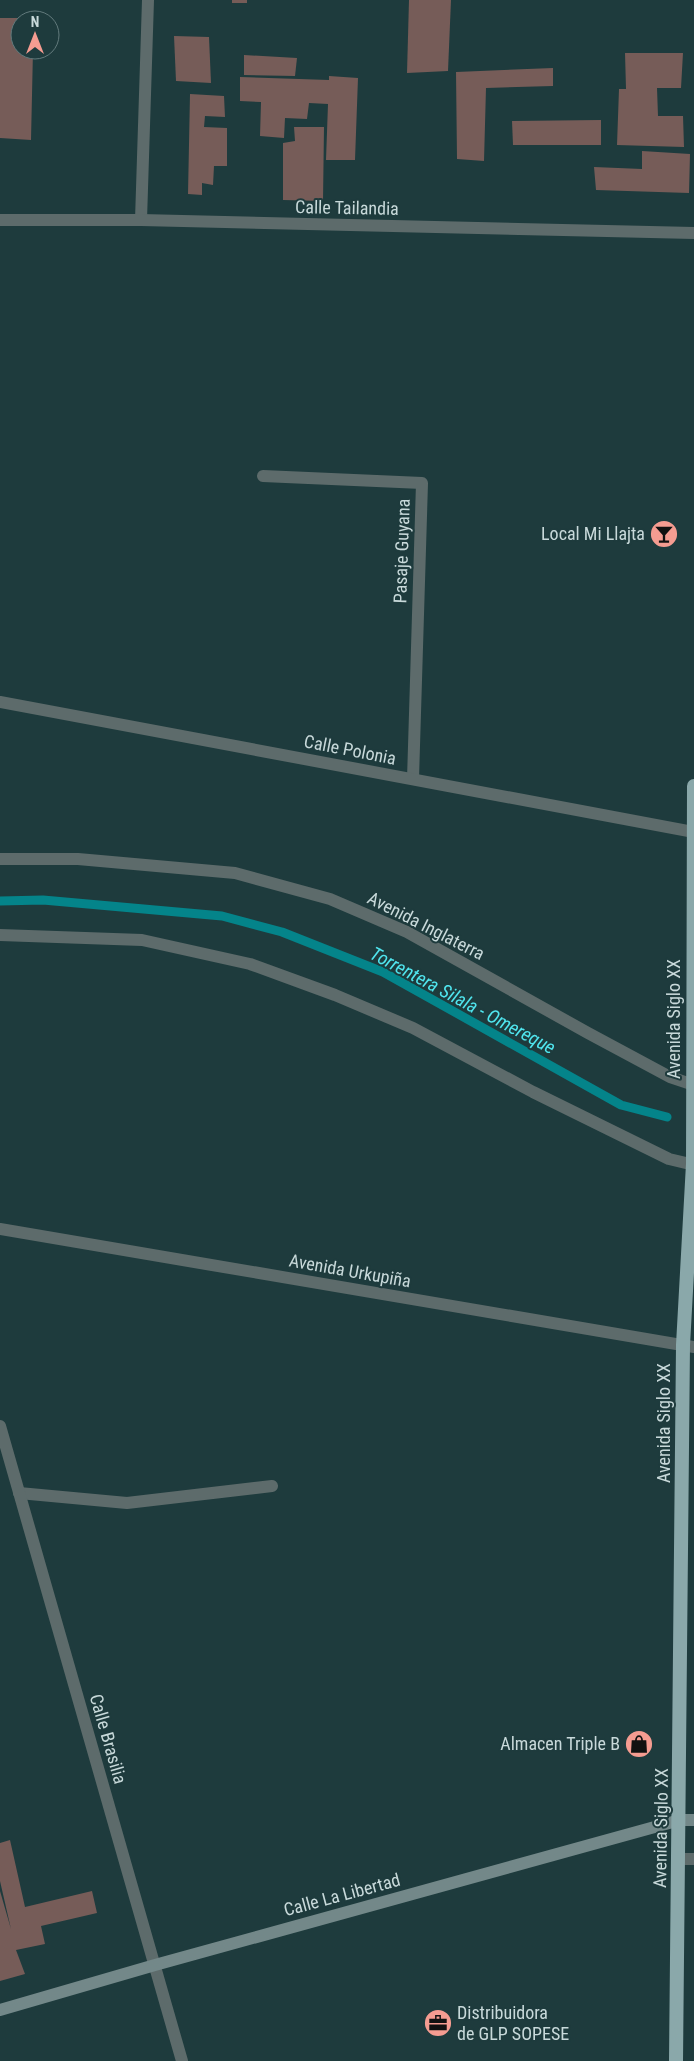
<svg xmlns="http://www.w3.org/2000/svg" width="694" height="2061" font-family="'Roboto Condensed',sans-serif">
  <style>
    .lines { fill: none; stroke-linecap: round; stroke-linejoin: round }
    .stream { stroke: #04848a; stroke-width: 9 }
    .building { fill: #765c58 }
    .service { stroke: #5d6b6b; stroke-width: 12 }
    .minor { stroke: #5d6b6b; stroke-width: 12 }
    .tertiary { stroke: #5d6b6b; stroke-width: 12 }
    .secondary { stroke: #738889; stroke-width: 12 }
    .trunk { stroke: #8aa8aa; stroke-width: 14 }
    .labels { text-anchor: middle; stroke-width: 4; stroke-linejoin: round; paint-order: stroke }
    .street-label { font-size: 18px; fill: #c8d9da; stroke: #1e3b3d }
    .poi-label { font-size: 18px; fill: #c8d9da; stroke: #1e3b3d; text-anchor: end }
    .water-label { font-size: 19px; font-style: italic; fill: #50e5ee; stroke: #1e3b3d }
  </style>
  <rect width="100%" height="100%" fill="#1e3b3d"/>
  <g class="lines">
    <path class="stream" d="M0,901L43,900L222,916L282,932L383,972L621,1105L667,1117"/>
  </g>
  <g class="building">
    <rect x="232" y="0" width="15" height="3"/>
    <path d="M409,0H451L448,71L407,73Z"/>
    <path d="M0,18H34V20H20V50H33L31,140L0,138Z"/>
    <path d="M174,36L209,37L211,83L176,81Z"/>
    <path d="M625,53H683L681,88H657L658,116H683L684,147L617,145L619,89H626Z"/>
    <path d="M244,55L297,58L295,76L244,75Z"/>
    <path d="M553,68V86L486,88L484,161L457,159L456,72Z"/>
    <path d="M329,76L358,78L355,160H326L328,104L309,103L307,119L285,118L284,138L260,136L261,102L240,101V77L329,80Z"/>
    <path d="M190,94L224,96L225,117L205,116L204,127L227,128V166H214L213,185L202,183V195L188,194Z"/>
    <path d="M601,120V145H513L512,121Z"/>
    <path d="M294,127H324L323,201L283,200V143L295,141Z"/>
    <path d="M642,151L690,154L689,193L596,190L594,167L642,169Z"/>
    <path d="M10,1840L25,1907L92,1891L97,1913L41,1926L45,1944L16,1950L25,1974L0,1981V1891L11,1929L0,1881V1843Z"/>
  </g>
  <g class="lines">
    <g class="service">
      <path d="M141,220L148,0"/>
      <path d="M263,476L422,483L413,779"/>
      <path d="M19,1493L127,1503L272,1486"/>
    </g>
    <g class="minor">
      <path d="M0,220H141L694,233"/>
      <path d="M0,702L694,832"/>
      <path d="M0,859H78L235,873L330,899L407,932L588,1033L670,1077L694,1085"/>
      <path d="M0,935L142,940L250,964L335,995L413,1028L533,1092L669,1159L694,1165"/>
      <path d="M0,1229L694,1347"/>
      <path d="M0,1426L182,2061"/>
    </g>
    <path class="tertiary" d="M679,1859H694"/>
    <path class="secondary" d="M0,2010L155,1965L680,1820H694"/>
    <path class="trunk" d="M676,2061L683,1345L693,1164L694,786"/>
  </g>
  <defs>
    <symbol id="bar-disc" viewBox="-11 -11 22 22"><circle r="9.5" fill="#f59c91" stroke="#1e3b3d"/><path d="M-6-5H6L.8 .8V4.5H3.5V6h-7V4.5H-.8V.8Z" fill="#111"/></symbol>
    <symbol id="shop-disc" viewBox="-11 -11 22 22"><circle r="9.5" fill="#f59c91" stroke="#1e3b3d"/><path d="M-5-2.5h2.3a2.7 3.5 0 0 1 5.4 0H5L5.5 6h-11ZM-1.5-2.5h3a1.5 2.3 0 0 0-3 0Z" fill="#111"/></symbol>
    <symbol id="office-disc" viewBox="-11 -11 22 22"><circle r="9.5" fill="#f59c91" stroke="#1e3b3d"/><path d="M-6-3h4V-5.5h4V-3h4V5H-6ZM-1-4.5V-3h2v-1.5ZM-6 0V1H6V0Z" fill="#111"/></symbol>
  </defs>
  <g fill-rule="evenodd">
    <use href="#bar-disc" x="648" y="518" width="32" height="32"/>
    <use href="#shop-disc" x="623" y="1728" width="32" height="32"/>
    <use href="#office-disc" x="422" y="2007" width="32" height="32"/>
  </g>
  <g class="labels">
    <g class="street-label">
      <text transform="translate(347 208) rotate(1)" y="6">Calle Tailandia</text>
      <text transform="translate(402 551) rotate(-88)" y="6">Pasaje Guyana</text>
      <text transform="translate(350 750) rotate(11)" y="6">Calle Polonia</text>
      <text transform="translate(426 926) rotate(27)" y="6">Avenida Inglaterra</text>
      <text transform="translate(674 1019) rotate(-90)" y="6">Avenida Siglo XX</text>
      <text transform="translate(350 1271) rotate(10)" y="6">Avenida Urkupiña</text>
      <text transform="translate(664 1423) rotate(-90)" y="6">Avenida Siglo XX</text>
      <text transform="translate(108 1739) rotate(74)" y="6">Calle Brasilia</text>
      <text transform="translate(661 1828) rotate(-89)" y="6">Avenida Siglo XX</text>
      <text transform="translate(342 1895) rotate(-15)" y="6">Calle La Libertad</text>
    </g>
    <g class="poi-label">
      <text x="645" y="540">Local Mi Llajta</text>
      <text x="620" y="1750">Almacen Triple B</text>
      <text x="457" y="2019" text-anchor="start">Distribuidora<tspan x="457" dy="21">de GLP SOPESE</tspan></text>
    </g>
    <g class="water-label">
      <text transform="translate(463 1000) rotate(28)" y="7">Torrentera Silala - Omereque</text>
    </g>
  </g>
  <g transform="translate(35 35)"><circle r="24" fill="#1e3b3d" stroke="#627a7c"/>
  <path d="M0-4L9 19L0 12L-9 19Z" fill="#f59c91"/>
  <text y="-8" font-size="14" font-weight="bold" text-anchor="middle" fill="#c8d9da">N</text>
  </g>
</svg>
